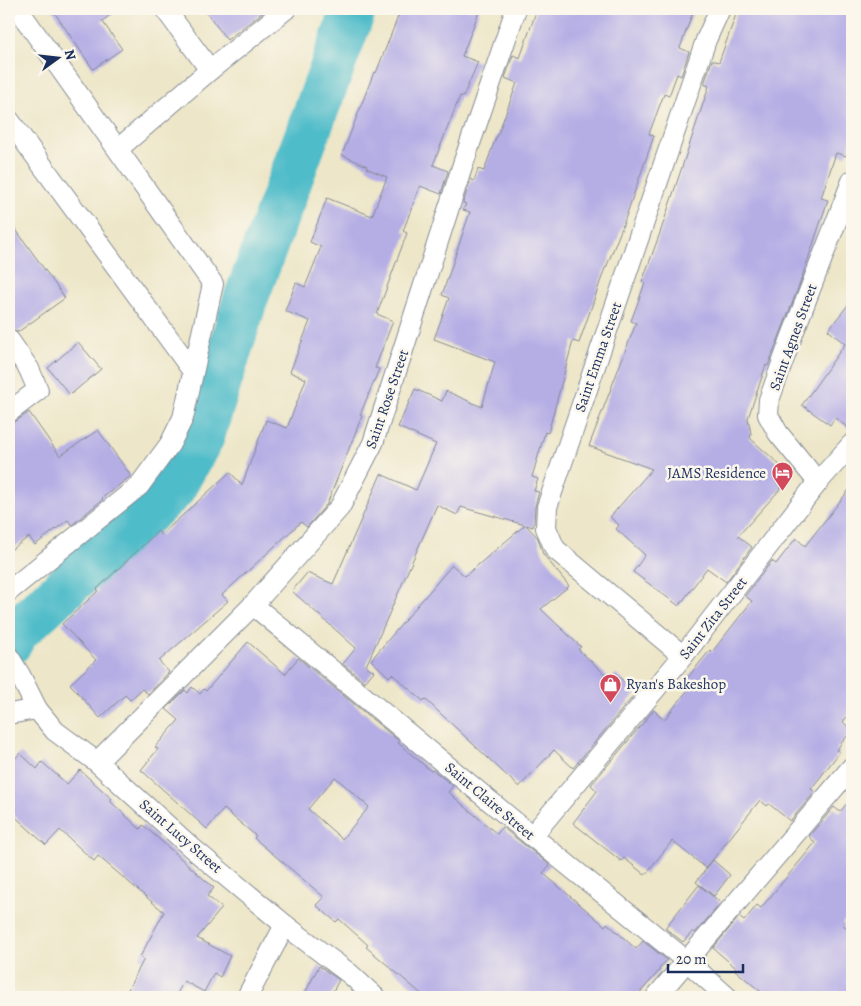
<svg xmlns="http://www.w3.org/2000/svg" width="861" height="1006" font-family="Alegreya,serif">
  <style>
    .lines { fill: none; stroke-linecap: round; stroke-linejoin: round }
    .river { stroke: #4fbcc9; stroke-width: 45 }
    .building { fill: #b5aee5; fill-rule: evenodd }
    .minor-casing { stroke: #848a93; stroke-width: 22 }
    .minor { stroke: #fff; stroke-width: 20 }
    .labels { text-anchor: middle; stroke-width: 5; stroke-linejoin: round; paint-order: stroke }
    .street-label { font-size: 15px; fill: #1b2f5e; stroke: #fbf7ec }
    .poi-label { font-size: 15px; fill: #1b2f5e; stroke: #fbf7ec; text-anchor: end }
  </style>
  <rect width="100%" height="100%" fill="#fbf7ec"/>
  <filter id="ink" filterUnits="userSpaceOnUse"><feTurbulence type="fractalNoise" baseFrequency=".02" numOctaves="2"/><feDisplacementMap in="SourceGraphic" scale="10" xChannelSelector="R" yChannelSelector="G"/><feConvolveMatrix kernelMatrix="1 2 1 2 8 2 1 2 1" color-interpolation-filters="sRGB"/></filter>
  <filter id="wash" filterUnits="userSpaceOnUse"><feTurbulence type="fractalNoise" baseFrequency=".0096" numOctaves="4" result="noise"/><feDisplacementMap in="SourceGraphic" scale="20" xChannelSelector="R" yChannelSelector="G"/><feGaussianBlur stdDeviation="1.12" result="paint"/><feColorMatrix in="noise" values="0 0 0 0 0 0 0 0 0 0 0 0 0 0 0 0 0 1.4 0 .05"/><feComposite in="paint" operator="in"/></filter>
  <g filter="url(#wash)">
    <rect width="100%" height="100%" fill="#ede6c8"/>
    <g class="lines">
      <path class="river" d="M9,644L18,630L172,490L202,437L246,298L354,9"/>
    </g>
    <g id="blocks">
      <g class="building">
        <path d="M52,9H119L102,21L122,49L93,69Z"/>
        <path d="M204,9H267L227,40Z"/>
        <path d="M401,9H480L462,56L478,62L463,97L460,96L433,165L448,171L441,194L420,186L403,231L407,233L377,314L393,321L375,368L379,369L360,415L362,416L327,504L307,527L301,522L222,595L228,601L159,661L169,672L148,694L142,689L130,700L125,695L100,718L70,684L96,660L62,624L98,591L97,589L158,531L161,535L230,472L242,485L266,420L287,428L306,379L290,372L310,321L285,311L296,283L305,287L321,247L310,242L327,198L372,216L387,177L366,168L367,166L342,155L374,72L376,73Z"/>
        <path d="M537,9H694L680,48L689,52L681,76L677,74L669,96L664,94L649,134L654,136L623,225L606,268H605L579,343L573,341L548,433L545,432L532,477L538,479L534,491L539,492L535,506L534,523L533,527L526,525L538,538L543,554L569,586L541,609L581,647L578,649L611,680L616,674L636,693L573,768L554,750L519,787L425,699L423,701L392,674L389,677L371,660L452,565L465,576L525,525L461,507L457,515L437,505L366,666L374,671L365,682L343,664L356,648L292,591L307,573L333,584L381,474L416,490L436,444L398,427L415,389L442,401L446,391L482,407L495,362L434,339L449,298L442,295L470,212L463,210L466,204L463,203L471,179L474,181L478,169L484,171L496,137H497L517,83L505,78L513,55L520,58Z"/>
        <path d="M738,9H852V140L846,156L836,153L821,198L828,200L800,283L768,366L766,365L748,418L751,434L750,438L792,476L738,536L752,547L726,582L707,568L679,606L633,572L645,555L616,529L619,525L610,517L652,469L589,446L636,323L631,321L645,283L642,282L660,233L709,86L704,84L712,60L719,62Z"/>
        <path d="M9,220L65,298L18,332L9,328Z"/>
        <path d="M852,300V431L835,418L830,425L802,405L845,344L828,330Z"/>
        <path d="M78,342L101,369L70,395L48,368Z"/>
        <path d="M29,412L60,456L98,430L131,476L102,498L103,499L72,525L68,520L35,545L29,537L9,551V424L16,421Z"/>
        <path d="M852,486V710L843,722L852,730L836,750L840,752L811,789L815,792L790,821L769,804L767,806L760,800L706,868L672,841L645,875L624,858L621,861L573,823L597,791L591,785L654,710L664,720L691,686L685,681L710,650L712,652L752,601L745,596L772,561L776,564L796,538L805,546Z"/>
        <path d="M248,642L285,674L298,658L400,742L398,743L431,771L433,770L453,786L448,792L497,834L502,827L550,865L543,873L605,926L607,923L636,949L643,941L667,960L659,969L660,970L636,997H425L366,947L368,945L339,919L336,922L316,905L324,897L254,838L256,836L224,809L207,829L141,770L158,749L155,747L179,720L166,709L185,690L188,693L192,687L200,694L204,689L206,691ZM335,777L369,807L342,839L308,809Z"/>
        <path d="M20,753L37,769L42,762L67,784L80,770L112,799L110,801L140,829L143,825L214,888L207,896L222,908L197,938L230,956L220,977L214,973L204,992L184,981L175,997H124L144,959L140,957L164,912L98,856L94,861L60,830L46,845L9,811V766Z"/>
        <path d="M852,797V911L842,924L852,932V997H767L735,970L736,968L713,948L739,917L744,921L757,905L761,908L815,843L809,836L834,807L840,812Z"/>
        <path d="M713,860L730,875L714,896L696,882Z"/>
        <path d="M699,885L721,903L695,933L693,931L683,942L665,928Z"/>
        <path d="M319,966L339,980L330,997H303Z"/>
      </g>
    </g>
  </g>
  <g filter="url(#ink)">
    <use href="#blocks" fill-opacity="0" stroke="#848a93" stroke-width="1"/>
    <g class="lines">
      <defs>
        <g id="minor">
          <path d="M165,9L210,70"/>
          <path d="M9,120L192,370"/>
          <path d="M118,149L210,70L286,9"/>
          <path d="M9,340L29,369L38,390L9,412"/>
          <path d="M818,482L778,433L768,415L769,400L792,336L852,181"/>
          <path d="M9,591L139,486L170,444L183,418L213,284L18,9"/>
          <path d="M253,605L532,836L688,962L727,997"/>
          <path d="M683,656L555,549L546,528L547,507L706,40L720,9"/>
          <path d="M9,657L20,675L37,709L55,731L97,762L192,848L285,925L350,974L375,997"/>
          <path d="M9,714L37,709"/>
          <path d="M97,762L253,605L340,507L373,443L463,164L516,9"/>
          <path d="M532,836L683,656L818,482L852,444"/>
          <path d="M247,997L285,925"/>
          <path d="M656,997L852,767"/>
        </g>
      </defs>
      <use href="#minor" class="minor-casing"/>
      <use href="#minor" class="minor"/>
    </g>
  </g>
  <defs>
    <symbol id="hotel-pin" viewBox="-11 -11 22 30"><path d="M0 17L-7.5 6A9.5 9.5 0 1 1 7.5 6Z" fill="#d1495b" stroke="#fbf7ec"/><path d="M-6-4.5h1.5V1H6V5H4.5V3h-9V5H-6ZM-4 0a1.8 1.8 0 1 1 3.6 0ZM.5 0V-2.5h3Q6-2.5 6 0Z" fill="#fff"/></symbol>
    <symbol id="shop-pin" viewBox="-11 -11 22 30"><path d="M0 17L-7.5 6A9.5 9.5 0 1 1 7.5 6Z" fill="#d1495b" stroke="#fbf7ec"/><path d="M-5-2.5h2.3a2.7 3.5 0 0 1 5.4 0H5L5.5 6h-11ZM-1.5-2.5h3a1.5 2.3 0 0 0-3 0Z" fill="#fff"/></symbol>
  </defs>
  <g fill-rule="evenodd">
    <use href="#hotel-pin" x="770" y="460" width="25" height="34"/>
    <use href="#shop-pin" x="598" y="672" width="25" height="34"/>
  </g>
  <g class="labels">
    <g class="street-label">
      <text transform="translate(793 337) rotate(-70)" y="5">Saint Agnes Street</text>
      <text transform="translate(598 357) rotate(-71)" y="5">Saint Emma Street</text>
      <text transform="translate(387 399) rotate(-71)" y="5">Saint Rose Street</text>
      <text transform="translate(713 618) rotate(-52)" y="5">Saint Zita Street</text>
      <text transform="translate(490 801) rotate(40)" y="5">Saint Claire Street</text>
      <text transform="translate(181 836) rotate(41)" y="5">Saint Lucy Street</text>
    </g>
    <g class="poi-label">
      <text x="766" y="478">JAMS Residence</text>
      <text x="626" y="689" text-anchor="start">Ryan's Bakeshop</text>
    </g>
  </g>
  <rect width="861" height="1006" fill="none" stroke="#fbf7ec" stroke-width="30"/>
  <g transform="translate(58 58) rotate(75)" stroke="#fbf7ec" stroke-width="4" paint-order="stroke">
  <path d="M0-4L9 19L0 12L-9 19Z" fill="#1b2f5e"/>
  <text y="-8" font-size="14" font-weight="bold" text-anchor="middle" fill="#1b2f5e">N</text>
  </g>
  <path d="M668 964v8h75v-8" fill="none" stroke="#1b2f5e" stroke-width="2.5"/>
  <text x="676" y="964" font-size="15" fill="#1b2f5e" stroke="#fbf7ec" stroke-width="4" paint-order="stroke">20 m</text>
</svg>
